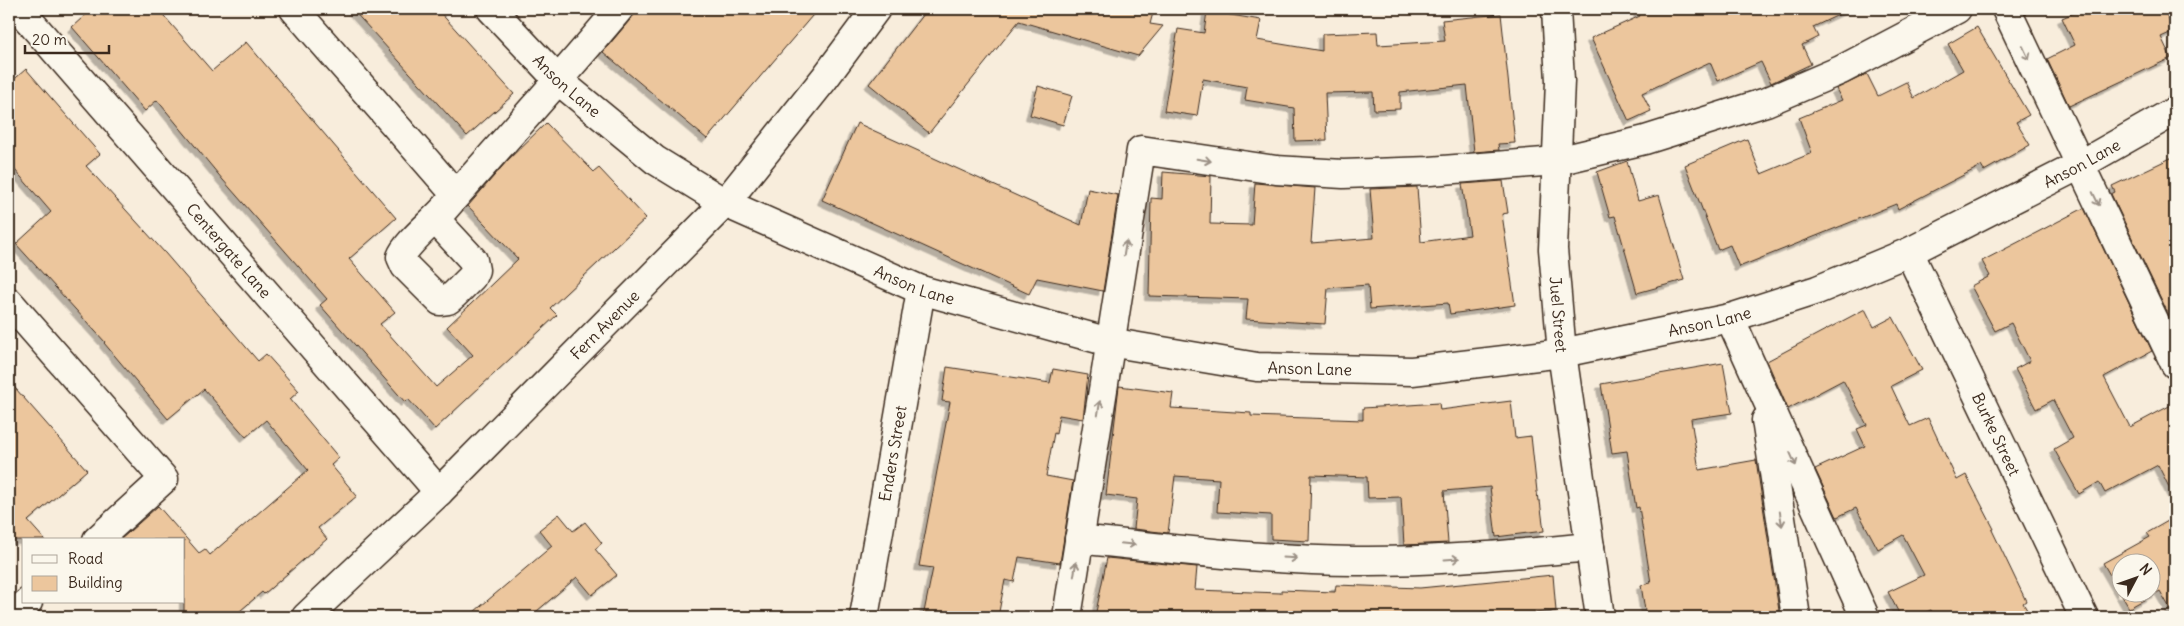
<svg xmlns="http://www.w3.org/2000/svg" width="2184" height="626" font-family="Delius,sans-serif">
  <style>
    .building { fill: #ecc69d; stroke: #3b2a1e; fill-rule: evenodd; filter: url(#shadow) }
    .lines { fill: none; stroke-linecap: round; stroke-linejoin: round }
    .minor-casing { stroke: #3b2a1e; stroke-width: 31 }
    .minor { stroke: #fbf7ec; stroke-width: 28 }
    .oneway { stroke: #9b9085 }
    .labels { text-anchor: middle; stroke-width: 4; stroke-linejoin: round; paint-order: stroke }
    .street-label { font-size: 16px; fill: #3b2a1e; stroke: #fbf7ec }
  </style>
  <defs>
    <filter id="shadow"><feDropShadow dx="-4.5" dy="4.5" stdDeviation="0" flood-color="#0004"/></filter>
  </defs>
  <rect width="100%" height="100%" fill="#f8eddc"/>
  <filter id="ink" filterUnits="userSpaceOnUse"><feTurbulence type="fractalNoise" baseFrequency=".02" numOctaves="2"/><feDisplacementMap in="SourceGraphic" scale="10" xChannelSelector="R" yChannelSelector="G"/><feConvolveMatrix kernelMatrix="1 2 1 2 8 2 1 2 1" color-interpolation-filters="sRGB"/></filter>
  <g filter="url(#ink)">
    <g class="building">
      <path d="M92,9H158L212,71L246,42L396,218L349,259L395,312L380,324L436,387L473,355L447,327L518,259L468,206L507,161L546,123L594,172L599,168L646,218L550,308L557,315L435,429L408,399L405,402L320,305L327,299L223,180L157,100L145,111L72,27Z"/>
      <path d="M352,9H437L514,94L467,136Z"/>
      <path d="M639,9H818L707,139L603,52Z"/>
      <path d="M927,9H1154L1150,24L1163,26L1138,56L1019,21L929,133L869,84Z"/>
      <path d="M1637,9H1851L1813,27L1818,37L1802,45L1811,64L1771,83L1761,62L1718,81L1710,62L1642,93L1651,111L1629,121L1591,38L1640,16Z"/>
      <path d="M2083,9H2164L2174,31L2161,37L2171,58L2069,106L2047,59L2075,45L2062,18Z"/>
      <path d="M1207,11L1261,20L1257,40L1322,51V34L1377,32L1378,45L1445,41L1442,20L1501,14L1515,143L1498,144L1499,150L1474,152L1467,85L1400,92V109L1374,110L1373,92L1325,93L1327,140L1295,141L1294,108L1245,100L1247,87L1203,79L1197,116L1164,111L1178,29L1204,33Z"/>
      <path d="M1977,27L2029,115L2016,122L2030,145L1984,171L1981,166L1898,209L1896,204L1739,267L1730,245L1718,250L1685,165L1747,139L1761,174L1812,153L1799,118L1842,100L1836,89L1867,74L1878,96L1906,82L1914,98L1963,70L1948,44Z"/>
      <path d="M26,69L100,154L86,166L165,253L258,361L266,354L299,391L290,399L339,458L331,465L357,496L318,528L327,539L264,594L262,592L233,617H184V540H120L158,506L199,553L205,549L210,555L308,470L266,420L246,437L204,389L168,419L104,343L105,342L16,244L51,212L9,163V84Z"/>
      <path d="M1038,86L1072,96L1063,125L1030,115Z"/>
      <path d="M857,123L1081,225L1088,189L1118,195L1103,291L1037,278L1029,294L822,200Z"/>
      <path d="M2175,156V328L2111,194L2115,192L2112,186Z"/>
      <path d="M1627,161L1638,201L1659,195L1684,280L1637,293L1615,216L1610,217L1597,172Z"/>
      <path d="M1163,172L1211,176L1210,224L1252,225L1255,183L1315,188L1311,243L1374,238L1370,189L1417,187L1421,242L1470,235L1462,184L1503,181L1508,213L1502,214L1515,305L1450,314L1448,303L1370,309L1368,285L1328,288L1325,324L1246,319L1248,299L1149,296L1151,198L1162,199Z"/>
      <path d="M2084,208L2152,351L2104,377L2130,427L2175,403V499L2158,465L2105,493L2099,482L2079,494L2054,449L2073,438L2053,400L2036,409L2015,369L2030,361L2011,323L1995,331L1971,286L1990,276L1982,261Z"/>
      <path d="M1865,309L1874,327L1893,317L1922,370L1891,386L1910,426L1928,418L1957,480L1966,475L1994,529L1992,530L2026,601L2023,603L2031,617H1935L1931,610L1915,617H1901L1888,592L1924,575L1903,535L1878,549L1856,508L1837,517L1815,469L1865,446L1857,429L1867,425L1843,380L1788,409L1767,361Z"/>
      <path d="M1723,363L1732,413L1691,419L1699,470L1756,460L1780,617H1646L1641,585L1651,583L1639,507L1636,508L1627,451L1612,453L1601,384Z"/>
      <path d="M947,367L1050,383L1053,369L1088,375L1083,419L1059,415L1056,434L1054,433L1046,476L1073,481L1060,563L1019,557L1014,582L1005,580L998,617H923L933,568L919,566L950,402L942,401Z"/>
      <path d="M9,381L87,470L28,521L45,540H9Z"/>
      <path d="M1119,386L1173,393L1171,408L1251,413V416L1363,420V408L1439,403L1440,410L1511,401L1515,438L1531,436L1538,501H1540L1544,531L1496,537L1490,487L1444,491L1448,543L1404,545L1401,497L1368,498L1367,477L1311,475L1309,541L1271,539V515L1217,512L1219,479L1175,476L1168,533L1134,529L1137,499L1106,495Z"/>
      <path d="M559,514L573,531L585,522L602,543L595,549L617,575L592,595L577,577L530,617H468L552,546L539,530Z"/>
      <path d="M2175,517V617L2160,591L2129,608L2103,563L2150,537L2147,533ZM2122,564H2152V594H2122Z"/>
      <path d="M1107,558L1197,567L1195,590L1281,593V590L1335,592L1336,585L1420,588L1553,575L1556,611L1486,617H1095Z"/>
    </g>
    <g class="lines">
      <defs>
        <g id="minor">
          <path id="s1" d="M19,9L439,492"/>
          <path d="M294,9L456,195"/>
          <path id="s2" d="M491,9L559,81L655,160L725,203L921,290L1109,342L1257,367L1412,371L1562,353L1730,318L1817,290L1909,252L2080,165L2175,111"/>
          <path id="s3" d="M1556,9L1560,81L1553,249L1562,353L1600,617"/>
          <path d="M2006,9L2175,364"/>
          <path d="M435,219L473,260L475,270L472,277L455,294L448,300L440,301L405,266L401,257C406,243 435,220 446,207C504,141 563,76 619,9"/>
          <path id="s4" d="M1909,252L2084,617"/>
          <path d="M9,302L164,479L97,540"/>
          <path d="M1730,318L1865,617"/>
          <path d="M1766,420L1796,617"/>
          <path d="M1079,539C1171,549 1263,560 1355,561C1434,562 1512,554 1590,547"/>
          <path d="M11,617L28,602"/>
          <path id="s5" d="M306,617L439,492L725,203L824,79L876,9"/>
          <path id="s6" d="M864,617L921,290"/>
          <path d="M1067,617L1141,150L1276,170L1343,174L1430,171L1557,161L1645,140L1766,102L1841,70L1957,9"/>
        </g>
      </defs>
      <use href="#minor" class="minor-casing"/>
      <use href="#minor" class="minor"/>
    </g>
    <defs><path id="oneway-shaft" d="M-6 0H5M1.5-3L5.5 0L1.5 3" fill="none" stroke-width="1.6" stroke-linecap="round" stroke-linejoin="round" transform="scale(1.25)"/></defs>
    <g class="oneway">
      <use href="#oneway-shaft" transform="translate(2026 53) rotate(65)"/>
      <use href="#oneway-shaft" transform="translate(1204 160) rotate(9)"/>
      <use href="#oneway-shaft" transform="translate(2096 199) rotate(64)"/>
      <use href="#oneway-shaft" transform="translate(1125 248) rotate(-81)"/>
      <use href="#oneway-shaft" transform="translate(1099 408) rotate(-81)"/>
      <use href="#oneway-shaft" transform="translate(1793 459) rotate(66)"/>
      <use href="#oneway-shaft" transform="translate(1781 519) rotate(81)"/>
      <use href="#oneway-shaft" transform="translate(1128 544) rotate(6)"/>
      <use href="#oneway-shaft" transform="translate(1290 558) rotate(3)"/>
      <use href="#oneway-shaft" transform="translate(1452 559) rotate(-4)"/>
      <use href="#oneway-shaft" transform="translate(1075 569) rotate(-81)"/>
    </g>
  </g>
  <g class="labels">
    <g class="street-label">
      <text dy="6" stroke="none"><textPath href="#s2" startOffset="108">Anson Lane</textPath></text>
      <text dy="6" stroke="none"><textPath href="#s2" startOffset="1728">Anson Lane</textPath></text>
      <text dy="6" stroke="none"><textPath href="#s1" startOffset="320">Centergate Lane</textPath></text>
      <text dy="6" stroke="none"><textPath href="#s2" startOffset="512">Anson Lane</textPath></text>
      <text dy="6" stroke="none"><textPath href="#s3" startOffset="306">Juel Street</textPath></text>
      <text dy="6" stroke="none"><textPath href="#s2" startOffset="1322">Anson Lane</textPath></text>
      <text dy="6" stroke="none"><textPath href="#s5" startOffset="418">Fern Avenue</textPath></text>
      <text dy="6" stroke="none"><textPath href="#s2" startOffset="918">Anson Lane</textPath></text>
      <text dy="6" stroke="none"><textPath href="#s4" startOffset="202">Burke Street</textPath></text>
      <text dy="6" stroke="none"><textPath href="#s6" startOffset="166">Enders Street</textPath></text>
    </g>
  </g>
  <rect width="2184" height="626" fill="none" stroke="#fbf7ec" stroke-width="30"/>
  <rect x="15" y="15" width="2154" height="596" fill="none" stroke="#3b2a1e" stroke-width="2" filter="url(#ink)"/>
  <rect x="22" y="538" width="162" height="65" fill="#fbf7ec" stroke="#aea59a"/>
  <rect x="32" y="555" width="25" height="8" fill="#fbf7ec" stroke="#aea59a"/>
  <text x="68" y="564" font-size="15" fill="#3b2a1e">Road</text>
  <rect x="32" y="576" width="25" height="15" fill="#ecc69d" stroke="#aea59a"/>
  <text x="68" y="588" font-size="15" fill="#3b2a1e">Building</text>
  <g transform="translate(2136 578) rotate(49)"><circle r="24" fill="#fbf7ec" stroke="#aea59a"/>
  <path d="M0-4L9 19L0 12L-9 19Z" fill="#3b2a1e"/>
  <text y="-8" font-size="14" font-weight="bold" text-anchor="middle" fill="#3b2a1e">N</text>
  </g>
  <path d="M25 45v8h84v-8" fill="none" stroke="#3b2a1e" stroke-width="2.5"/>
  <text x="32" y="45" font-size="15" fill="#3b2a1e" stroke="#fbf7ec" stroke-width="4" paint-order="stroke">20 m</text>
</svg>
